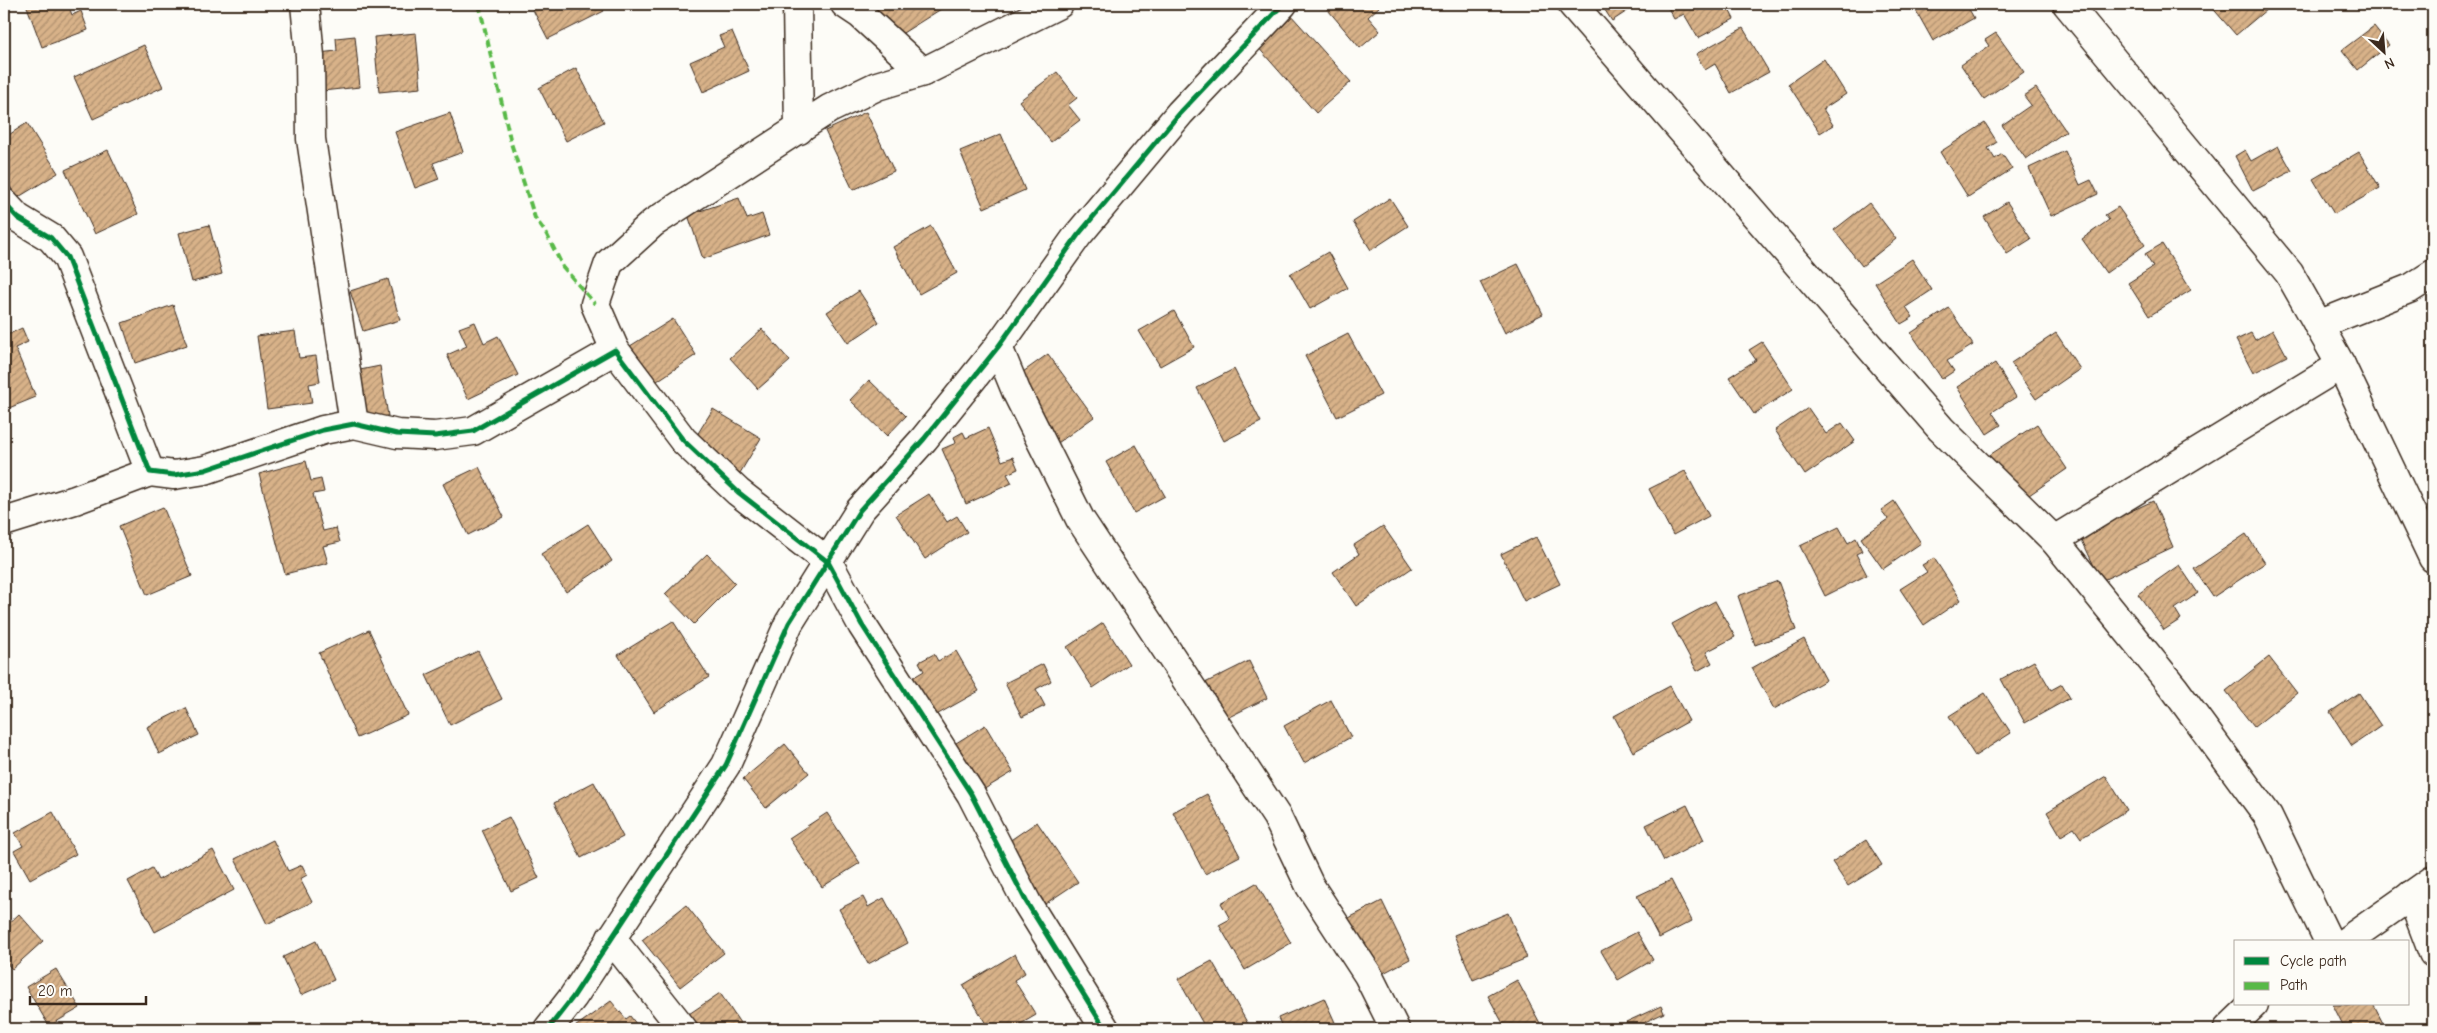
<svg xmlns="http://www.w3.org/2000/svg" width="2437" height="1033" font-family="'Comic Neue',sans-serif">
  <style>
    .building { fill: url(#building-hatch); stroke: #3b2a1e }
    .lines { fill: none; stroke-linecap: round; stroke-linejoin: round }
    .minor-casing { stroke: #3b2a1e; stroke-width: 31 }
    .minor { stroke: #fdfcf7; stroke-width: 28 }
    .quiet { stroke: #58b947; stroke-width: 4; stroke-dasharray: 8 4; stroke-linecap: butt }
    .cycleway-casing { stroke: #fdfcf7; stroke-width: 8 }
    .cycleway { stroke: #00873e; stroke-width: 5 }
  </style>
  <defs>
    <pattern id="building-hatch" width="6" height="6" patternUnits="userSpaceOnUse" patternTransform="scale(1.25)"><rect width="6" height="6" fill="#d8b289"/><path d="M-1 1l2-2M0 6l6-6M5 7l2-2" fill="none" stroke="#b0916f"/></pattern>
  </defs>
  <rect width="100%" height="100%" fill="#fdfcf7"/>
  <filter id="ink" filterUnits="userSpaceOnUse"><feTurbulence type="fractalNoise" baseFrequency=".02" numOctaves="2"/><feDisplacementMap in="SourceGraphic" scale="10" xChannelSelector="R" yChannelSelector="G"/><feConvolveMatrix kernelMatrix="1 2 1 2 8 2 1 2 1" color-interpolation-filters="sRGB"/></filter>
  <g filter="url(#ink)">
    <g class="building">
      <path d="M26,4H68L72,15L81,11L88,30L42,47Z"/>
      <path d="M539,4H600L604,11L548,39L532,8Z"/>
      <path d="M874,4H949L895,38Z"/>
      <path d="M1323,4H1376L1379,7L1368,17L1380,31L1360,48Z"/>
      <path d="M1601,4H1638L1612,21Z"/>
      <path d="M1666,4H1726L1734,19L1698,38L1684,14L1674,19Z"/>
      <path d="M1920,4H1966L1974,18L1933,41L1914,7Z"/>
      <path d="M2209,4H2273L2236,35Z"/>
      <path d="M1290,14L1351,82L1316,113L1256,45Z"/>
      <path d="M2374,26L2389,45L2358,70L2342,50Z"/>
      <path d="M1743,28L1769,72L1731,93L1715,64L1705,70L1696,54Z"/>
      <path d="M732,31L749,71L703,92L690,62L724,47L719,36Z"/>
      <path d="M416,33L421,88L379,92L374,37Z"/>
      <path d="M1996,33L2024,72L1984,99L1961,65L1989,46L1985,40Z"/>
      <path d="M355,36L360,87L313,92L309,54L337,51L336,38Z"/>
      <path d="M144,45L163,87L93,119L74,77Z"/>
      <path d="M1824,59L1846,94L1823,109L1833,125L1820,133L1788,84Z"/>
      <path d="M576,68L604,122L566,141L539,88Z"/>
      <path d="M1057,72L1077,98L1068,105L1080,120L1051,142L1019,101Z"/>
      <path d="M2036,88L2066,131L2026,159L2002,125L2031,105L2024,96Z"/>
      <path d="M866,112L894,171L853,190L825,131Z"/>
      <path d="M450,113L463,152L433,163L439,179L415,188L395,132Z"/>
      <path d="M27,123L58,173L17,198L4,176V138Z"/>
      <path d="M1985,123L1997,142L1988,148L1995,159L2002,154L2012,169L1968,197L1940,152Z"/>
      <path d="M1001,134L1025,190L984,208L960,151Z"/>
      <path d="M2278,146L2292,171L2253,191L2235,156L2245,150L2251,161Z"/>
      <path d="M108,150L138,214L95,234L65,170Z"/>
      <path d="M2065,151L2080,185L2091,180L2098,194L2051,216L2029,168Z"/>
      <path d="M2359,152L2380,188L2334,214L2313,179Z"/>
      <path d="M739,198L747,219L762,214L769,235L703,259L688,215Z"/>
      <path d="M1390,198L1408,226L1371,250L1353,222Z"/>
      <path d="M2007,202L2031,239L2007,254L1984,217Z"/>
      <path d="M1869,203L1896,239L1862,266L1834,230Z"/>
      <path d="M2118,207L2145,245L2106,273L2082,239L2109,220L2105,215Z"/>
      <path d="M209,225L222,274L192,282L179,233Z"/>
      <path d="M931,226L957,273L919,294L893,247Z"/>
      <path d="M2162,244L2191,290L2149,316L2128,283L2153,267L2145,254Z"/>
      <path d="M1328,252L1348,288L1310,309L1290,274Z"/>
      <path d="M1912,259L1932,290L1906,307L1913,317L1901,324L1875,283Z"/>
      <path d="M1518,264L1543,314L1505,333L1480,282Z"/>
      <path d="M388,279L400,320L363,331L350,291Z"/>
      <path d="M859,291L879,322L848,343L827,312Z"/>
      <path d="M173,305L187,345L135,363L122,323Z"/>
      <path d="M1949,308L1973,345L1947,361L1954,371L1942,379L1911,333Z"/>
      <path d="M1174,311L1194,347L1160,366L1139,331Z"/>
      <path d="M673,319L696,355L651,385L627,348Z"/>
      <path d="M475,322L484,343L498,336L518,375L468,399L447,355L467,346L459,328Z"/>
      <path d="M4,327L7,335L22,328L28,342L15,348L36,397L4,410Z"/>
      <path d="M762,329L790,361L758,389L730,358Z"/>
      <path d="M2273,330L2287,356L2253,373L2236,340L2251,333L2255,340Z"/>
      <path d="M295,331L299,358L316,356L320,382L309,384L312,403L267,409L257,336Z"/>
      <path d="M2056,333L2080,369L2036,399L2011,363Z"/>
      <path d="M1348,334L1381,395L1337,417L1305,356Z"/>
      <path d="M1762,342L1793,389L1754,414L1729,377L1756,360L1749,350Z"/>
      <path d="M1048,354L1094,417L1051,448L1005,385Z"/>
      <path d="M1995,363L2016,397L1992,412L2001,425L1987,434L1957,387Z"/>
      <path d="M380,366L388,416L349,423L340,374Z"/>
      <path d="M1234,369L1261,422L1224,441L1197,388Z"/>
      <path d="M869,380L906,416L887,436L850,400Z"/>
      <path d="M1808,408L1826,434L1842,423L1855,441L1805,475L1775,430Z"/>
      <path d="M713,409L761,438L740,473L692,443Z"/>
      <path d="M2037,424L2067,469L2013,506L1982,460Z"/>
      <path d="M988,428L1002,461L1013,457L1018,469L1007,474L1012,483L966,504L942,449L956,443L954,437L963,432L966,438Z"/>
      <path d="M1136,445L1165,496L1134,513L1106,462Z"/>
      <path d="M306,461L311,481L321,479L324,492L313,494L323,531L336,528L340,542L323,546L328,563L285,574L259,474Z"/>
      <path d="M479,467L504,517L468,535L443,484Z"/>
      <path d="M1685,471L1709,516L1673,535L1649,489Z"/>
      <path d="M929,494L947,522L957,516L967,532L925,559L896,515Z"/>
      <path d="M1894,501L1921,543L1883,569L1861,538L1888,519L1881,510Z"/>
      <path d="M2153,501L2173,547L2101,581L2081,538L2103,528L2100,523L2117,515L2118,517Z"/>
      <path d="M163,507L192,576L147,595L119,526Z"/>
      <path d="M588,524L612,561L566,592L541,554Z"/>
      <path d="M1383,526L1412,568L1356,606L1333,572L1359,554L1354,545Z"/>
      <path d="M1839,527L1848,543L1856,538L1862,551L1856,554L1867,575L1825,596L1800,546Z"/>
      <path d="M2246,534L2265,563L2213,597L2194,569Z"/>
      <path d="M1536,537L1560,584L1524,601L1501,554Z"/>
      <path d="M707,554L735,583L694,624L665,594Z"/>
      <path d="M1934,558L1961,600L1924,625L1900,589L1927,572L1922,565Z"/>
      <path d="M2179,565L2198,593L2175,609L2181,619L2164,630L2138,594Z"/>
      <path d="M1778,581L1796,630L1755,645L1738,596Z"/>
      <path d="M1715,601L1735,637L1706,652L1712,663L1697,671L1672,624Z"/>
      <path d="M673,621L709,677L654,712L618,655Z"/>
      <path d="M1103,623L1129,664L1093,688L1067,647Z"/>
      <path d="M369,630L408,715L357,738L319,653Z"/>
      <path d="M1804,639L1826,680L1774,709L1752,668Z"/>
      <path d="M478,651L502,699L450,725L426,675Z"/>
      <path d="M956,651L979,691L931,718L909,680L924,671L919,662L934,654L938,661Z"/>
      <path d="M2269,657L2297,693L2254,727L2226,691Z"/>
      <path d="M1249,661L1267,698L1223,720L1205,683Z"/>
      <path d="M2034,661L2051,690L2062,684L2070,698L2025,723L2001,679Z"/>
      <path d="M1043,664L1051,681L1036,689L1045,706L1022,717L1005,683Z"/>
      <path d="M1670,686L1689,721L1633,752L1614,716Z"/>
      <path d="M1985,693L2011,733L1975,756L1949,716Z"/>
      <path d="M2359,693L2381,726L2352,746L2330,712Z"/>
      <path d="M1331,700L1351,737L1304,763L1284,726Z"/>
      <path d="M186,708L199,735L159,754L147,727Z"/>
      <path d="M985,725L1013,772L976,794L948,748Z"/>
      <path d="M785,744L809,773L766,808L743,779Z"/>
      <path d="M2106,776L2127,810L2081,838L2074,828L2061,836L2047,812Z"/>
      <path d="M594,782L623,837L581,858L554,803Z"/>
      <path d="M1207,794L1240,856L1205,874L1173,812Z"/>
      <path d="M1687,805L1704,840L1664,861L1646,825Z"/>
      <path d="M53,812L76,854L30,879L14,851L23,846L15,833Z"/>
      <path d="M827,813L860,863L822,887L789,838Z"/>
      <path d="M509,817L539,878L511,891L482,830Z"/>
      <path d="M1037,822L1078,882L1036,910L996,850Z"/>
      <path d="M273,840L288,871L302,865L307,875L300,879L312,902L267,924L235,859Z"/>
      <path d="M1866,840L1882,865L1848,886L1832,862Z"/>
      <path d="M213,850L234,890L155,932L128,881L152,868L158,880Z"/>
      <path d="M1671,880L1692,921L1659,938L1637,896Z"/>
      <path d="M1256,883L1291,943L1245,970L1219,925L1230,919L1221,903Z"/>
      <path d="M863,897L868,907L884,898L908,943L868,964L839,909Z"/>
      <path d="M1382,901L1410,959L1372,979L1343,921Z"/>
      <path d="M686,905L724,953L680,987L642,940Z"/>
      <path d="M1508,913L1527,958L1473,980L1454,935Z"/>
      <path d="M19,914L43,941L12,969L4,960V928Z"/>
      <path d="M1637,932L1653,960L1618,980L1601,951Z"/>
      <path d="M316,941L334,980L301,995L283,957Z"/>
      <path d="M1015,954L1025,973L1014,980L1036,1015L1012,1029H989L963,985Z"/>
      <path d="M1212,961L1248,1024L1238,1029H1206L1178,979Z"/>
      <path d="M56,969L80,1008L49,1026L26,987Z"/>
      <path d="M1517,980L1541,1025L1533,1029H1506L1488,996Z"/>
      <path d="M720,993L744,1029H691L683,1018Z"/>
      <path d="M1324,998L1338,1029H1283L1278,1018Z"/>
      <path d="M611,1001L626,1019L630,1016L640,1029H572Z"/>
      <path d="M2373,1004L2386,1029H2345L2333,1005Z"/>
      <path d="M1661,1006L1664,1013L1645,1022L1649,1029H1630L1626,1022Z"/>
    </g>
    <g class="lines">
      <defs>
        <g id="minor">
          <path d="M305,4L310,56L311,139L354,424"/>
          <path d="M797,4L799,130"/>
          <path d="M845,4L860,14L923,72L1059,4"/>
          <path d="M1572,4L1941,429L2054,540L2174,688L2268,816L2329,942"/>
          <path d="M2067,4L2289,273L2341,365L2433,558"/>
          <path d="M4,203L18,218L51,238L67,257L150,472L174,475L205,470L323,430L354,424L397,434L435,436L473,431L615,350L683,440L738,492L828,562L862,625L971,794L1027,903L1105,1029"/>
          <path d="M2318,325L2411,288L2433,274"/>
          <path d="M998,347L1016,391L1080,519L1277,817L1310,886L1368,975L1395,1029"/>
          <path d="M615,350L595,304L609,263L653,223L829,109L877,86L923,72"/>
          <path d="M4,522L75,500L150,472"/>
          <path d="M2054,540L2341,365"/>
          <path d="M2411,895L2433,953"/>
          <path d="M611,938L683,1029"/>
          <path d="M2345,942L2433,880"/>
          <path d="M548,1029L573,997L726,765L789,623L860,510L924,439L998,347L1078,235L1180,113L1283,4"/>
          <path d="M2228,1029L2254,1004"/>
        </g>
      </defs>
      <use href="#minor" class="minor-casing"/>
      <use href="#minor" class="minor"/>
      <path class="quiet" d="M479,4L511,143L535,218L546,233L563,267L595,304"/>
      <defs>
        <g id="cycleway">
          <path d="M4,203L18,218L51,238L67,257L150,472L174,475L205,470L323,430L354,424L397,434L435,436L473,431L615,350L683,440L738,492L828,562L862,625L971,794L1027,903L1105,1029"/>
          <path d="M548,1029L573,997L726,765L789,623L860,510L924,439L998,347L1078,235L1180,113L1283,4"/>
        </g>
      </defs>
      <use href="#cycleway" class="cycleway-casing"/>
      <use href="#cycleway" class="cycleway"/>
    </g>
  </g>
  <rect width="2437" height="1033" fill="none" stroke="#fdfcf7" stroke-width="20"/>
  <rect x="10" y="10" width="2417" height="1013" fill="none" stroke="#3b2a1e" stroke-width="2" filter="url(#ink)"/>
  <rect x="2234" y="940" width="175" height="65" fill="#fdfcf7" stroke="#afa8a0"/>
  <rect x="2244" y="957" width="25" height="8" fill="#00873e" stroke="#afa8a0"/>
  <text x="2280" y="966" font-size="15" fill="#3b2a1e">Cycle path</text>
  <rect x="2244" y="982" width="25" height="8" fill="#58b947" stroke="#afa8a0"/>
  <text x="2280" y="990" font-size="15" fill="#3b2a1e">Path</text>
  <g transform="translate(2384 52) rotate(154)" stroke="#fdfcf7" stroke-width="4" paint-order="stroke">
  <path d="M0-4L9 19L0 12L-9 19Z" fill="#3b2a1e"/>
  <text y="-8" font-size="14" font-weight="bold" text-anchor="middle" fill="#3b2a1e">N</text>
  </g>
  <path d="M30 996v8h116v-8" fill="none" stroke="#3b2a1e" stroke-width="2.5"/>
  <text x="38" y="996" font-size="15" fill="#3b2a1e" stroke="#fdfcf7" stroke-width="4" paint-order="stroke">20 m</text>
</svg>
